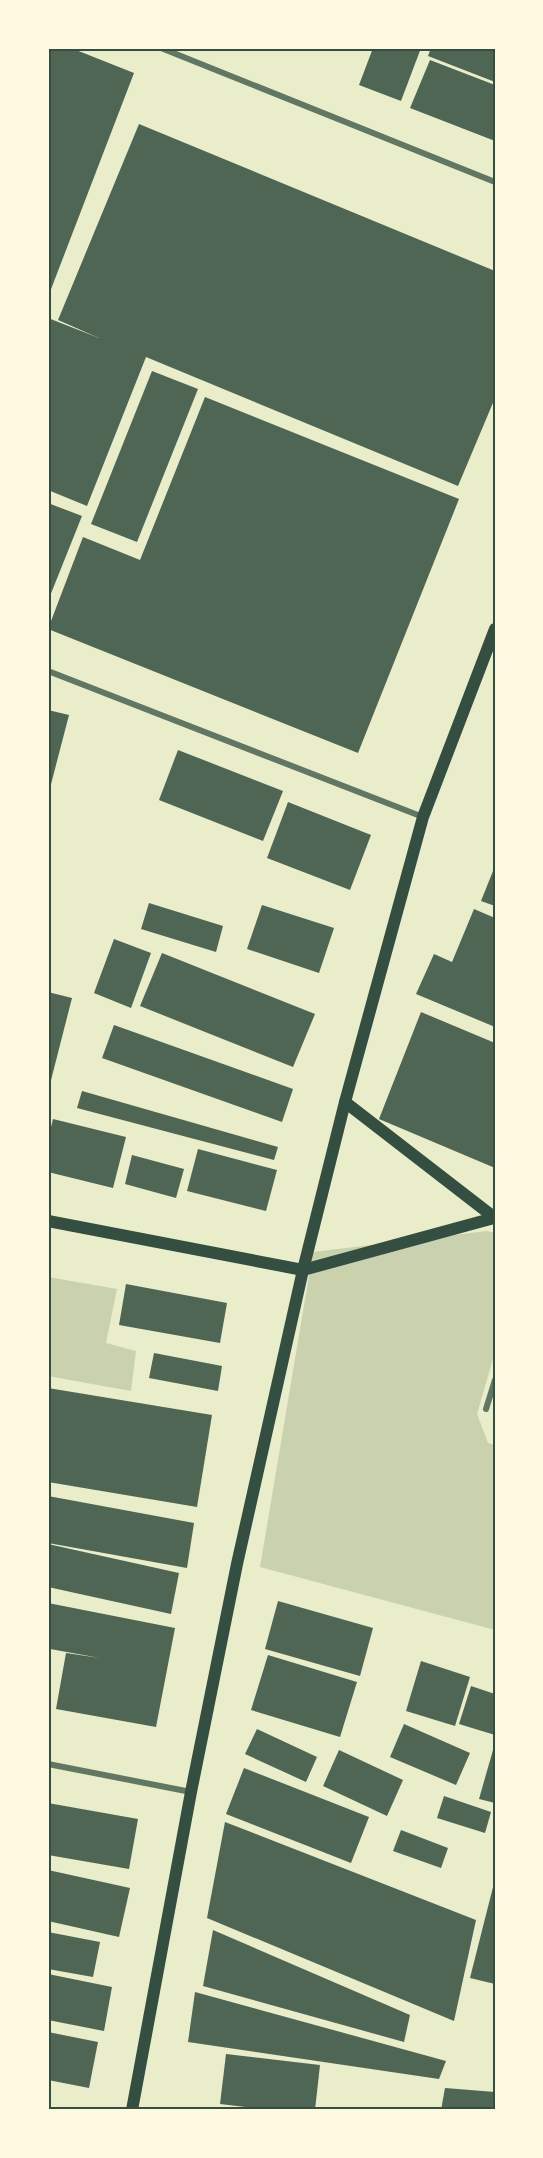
<svg xmlns="http://www.w3.org/2000/svg" width="543" height="2158" font-family="'Exo 2',sans-serif">
  <style>
    .green { fill: #cad2ad }
    .building { fill: #4f6655 }
    .lines { fill: none; stroke-linecap: round; stroke-linejoin: round }
    .minor { stroke: #617663; stroke-width: 6 }
    .secondary { stroke: #344e41; stroke-width: 12 }
    .neatline { fill: none; stroke: #344e41; stroke-width: 2 }
  </style>
  <rect width="100%" height="100%" fill="#e9edc9"/>
  <g class="green">
    <path d="M487,1231L495,1233V1352L477,1414L488,1443L495,1445V1630L260,1567L313,1252Z"/>
    <path d="M48,1277L117,1289L106,1343L136,1351L131,1391L48,1376Z"/>
  </g>
  <g class="building">
    <path d="M48,48H71L134,73L48,297Z"/>
    <path d="M373,48H421L401,101L359,85Z"/>
    <path d="M431,48H495V82L428,56Z"/>
    <path d="M430,60L495,85V141L410,108Z"/>
    <path d="M139,124L495,271V398L458,486L146,357L87,506L48,490V318L99,338L58,320Z"/>
    <path d="M152,371L198,389L137,542L91,524Z"/>
    <path d="M205,397L459,499L358,753L48,629L83,537L140,560Z"/>
    <path d="M48,503L82,516L48,601Z"/>
    <path d="M48,710L69,715L49,792H48Z"/>
    <path d="M178,750L283,791L263,841L159,800Z"/>
    <path d="M288,802L371,835L350,890L267,858Z"/>
    <path d="M495,866V906L481,901Z"/>
    <path d="M149,903L223,926L216,952L141,929Z"/>
    <path d="M262,905L334,928L319,973L247,949Z"/>
    <path d="M474,909L495,918V1027L416,994L434,954L452,962Z"/>
    <path d="M114,939L151,953L131,1008L94,993Z"/>
    <path d="M162,953L315,1014L293,1067L140,1006Z"/>
    <path d="M48,992L72,998L49,1088H48Z"/>
    <path d="M421,1012L495,1043V1168L379,1119Z"/>
    <path d="M114,1025L293,1089L282,1122L102,1058Z"/>
    <path d="M82,1091L278,1147L274,1160L77,1108Z"/>
    <path d="M53,1119L126,1137L113,1188L48,1172V1139Z"/>
    <path d="M198,1149L277,1170L266,1211L187,1191Z"/>
    <path d="M132,1155L184,1169L176,1198L125,1184Z"/>
    <path d="M126,1284L227,1303L220,1343L119,1325Z"/>
    <path d="M154,1353L222,1366L218,1391L149,1378Z"/>
    <path d="M48,1388L212,1415L197,1507L48,1482Z"/>
    <path d="M48,1496L194,1523L187,1568L48,1543Z"/>
    <path d="M48,1544L179,1573L171,1614L48,1587Z"/>
    <path d="M278,1601L373,1628L360,1676L265,1649Z"/>
    <path d="M48,1603L175,1628L156,1727L56,1709L66,1653L100,1658L50,1649L48,1653Z"/>
    <path d="M268,1655L357,1682L340,1737L251,1710Z"/>
    <path d="M421,1661L470,1677L455,1726L406,1711Z"/>
    <path d="M471,1686L495,1694V1735L459,1724Z"/>
    <path d="M404,1724L470,1753L456,1785L390,1757Z"/>
    <path d="M257,1729L317,1757L306,1782L245,1754Z"/>
    <path d="M495,1743V1803L479,1799Z"/>
    <path d="M339,1750L403,1780L387,1816L323,1786Z"/>
    <path d="M244,1768L369,1817L351,1863L226,1814Z"/>
    <path d="M444,1796L491,1812L485,1833L437,1818Z"/>
    <path d="M48,1803L138,1819L129,1869L48,1855Z"/>
    <path d="M225,1822L476,1920L454,2021L207,1918Z"/>
    <path d="M401,1830L448,1848L441,1868L393,1851Z"/>
    <path d="M48,1870L130,1888L119,1937L48,1921Z"/>
    <path d="M494,1883H495V1984L470,1978Z"/>
    <path d="M213,1930L410,2015L404,2042L203,1986Z"/>
    <path d="M48,1932L100,1942L93,1977L48,1969Z"/>
    <path d="M48,1974L112,1987L104,2031L48,2020Z"/>
    <path d="M195,1992L446,2061L439,2079L188,2042Z"/>
    <path d="M48,2032L98,2042L89,2088L48,2080Z"/>
    <path d="M226,2054L320,2065L315,2110H270L220,2104Z"/>
    <path d="M445,2088L495,2092V2110H441Z"/>
  </g>
  <g class="lines">
    <g class="minor">
      <path d="M161,48L495,182"/>
      <path d="M48,671L423,817"/>
      <path d="M486,1409L495,1380"/>
      <path d="M48,1764L191,1792"/>
    </g>
    <g class="secondary">
      <path d="M345,1102L495,1218"/>
      <path d="M48,1221L303,1270L494,1218"/>
      <path d="M132,2110L191,1792L237,1564L303,1270L345,1102L423,817L495,629"/>
    </g>
  </g>
  <rect width="543" height="2158" fill="none" stroke="#fefae0" stroke-width="99"/>
  <rect x="50" y="50" width="444" height="2058" class="neatline"/>
</svg>
